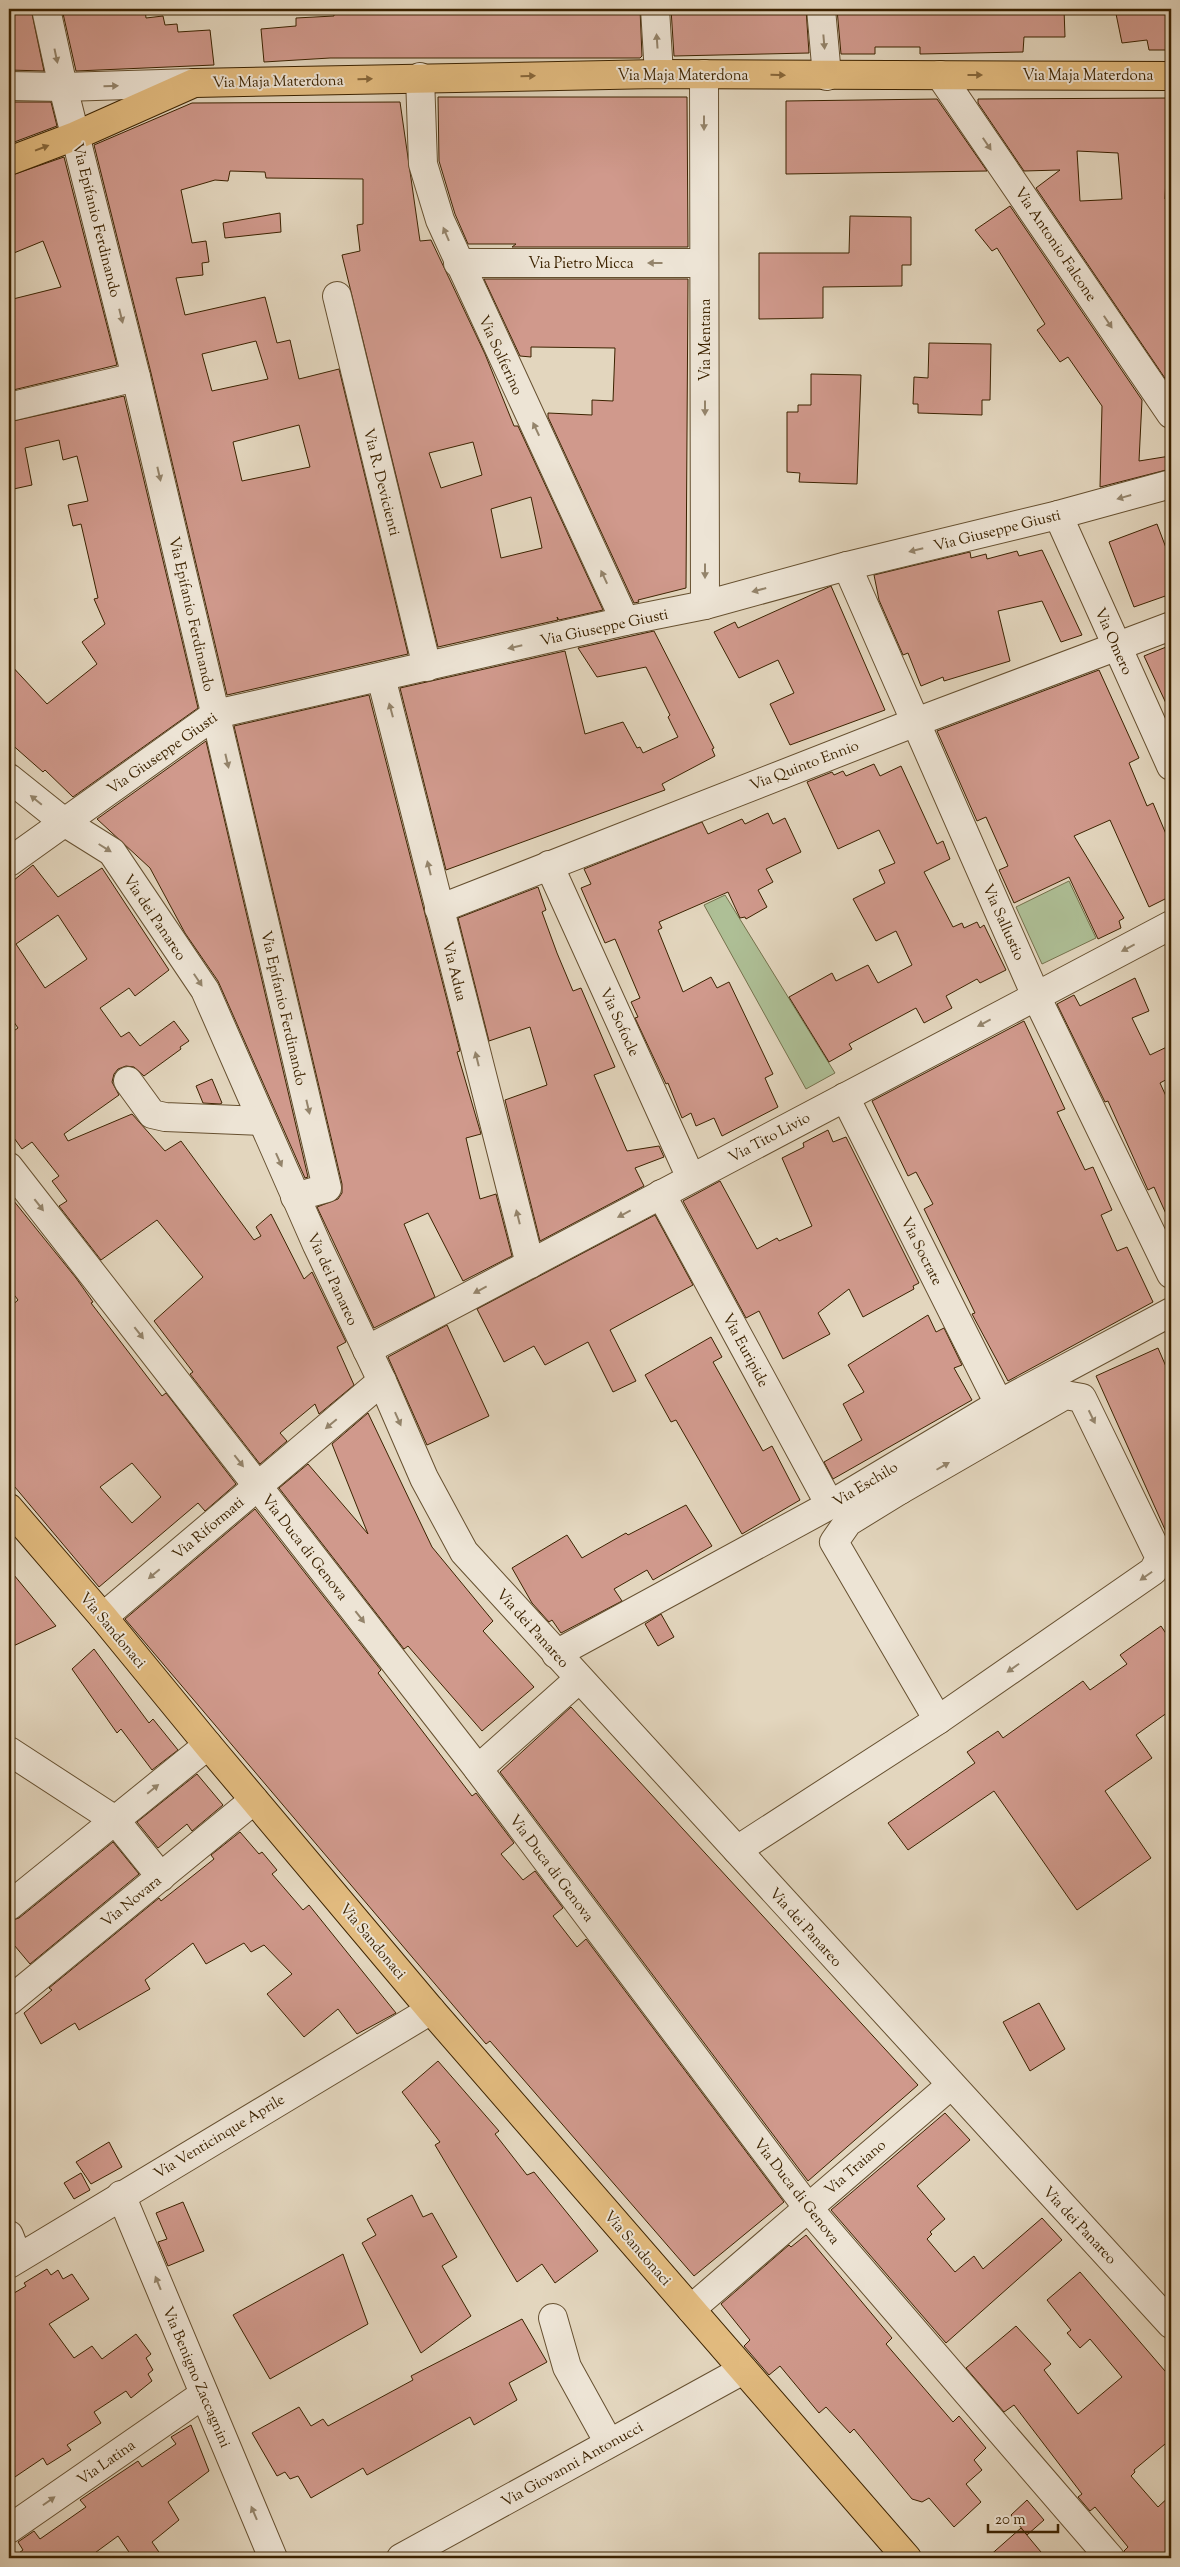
<svg xmlns="http://www.w3.org/2000/svg" width="1180" height="2567" font-family="'Sorts Mill Goudy',serif">
  <style>
    .green { fill: #aebf96; stroke: #75714c }
    .building { fill: #d0998c; stroke: #3c2301; fill-rule: evenodd }
    .lines { fill: none; stroke-linecap: round; stroke-linejoin: round }
    .minor-casing { stroke: #665030; stroke-width: 30 }
    .major-casing { stroke: #3c2301; stroke-width: 30 }
    .minor { stroke: #ede4d5; stroke-width: 28 }
    .major { stroke: #e2bb7f; stroke-width: 28 }
    .oneway { fill: #94846b }
    .oneway2 { fill: #87673a }
    .labels { text-anchor: middle; stroke-width: 4; stroke-linejoin: round; paint-order: stroke }
    .street-label { font-size: 15px; fill: #3c2301; stroke: #ede4d5 }
  </style>
  <rect width="100%" height="100%" fill="#e3d6be"/>
  <filter id="stains"><feTurbulence type="fractalNoise" baseFrequency=".004" numOctaves="4"/><feColorMatrix values="0 0 0 0 .2 0 0 0 0 .09 0 0 0 0 .02 0 0 0 .5 -.17"/></filter>
  <radialGradient id="worn" r=".72"><stop offset=".6" stop-color="#630" stop-opacity="0"/><stop offset="1" stop-color="#630" stop-opacity=".3"/></radialGradient>
  <g class="green">
    <path d="M1069,881L1096,938L1042,964L1016,907Z"/>
    <path d="M725,895L835,1073L806,1089L704,905Z"/>
  </g>
  <g class="building">
    <path d="M9,9H31L44,71L9,70Z"/>
    <path d="M62,9H145L146,18L163,16L165,25L177,24L178,32L210,30L214,65L76,71Z"/>
    <path d="M334,9H640L642,56L640,58H330L264,62L261,29L296,26V18L334,16Z"/>
    <path d="M671,9H806L809,53L674,56Z"/>
    <path d="M837,9H1064L1065,37H1024L1023,52L920,54V47H875V54H841Z"/>
    <path d="M1115,9H1171V50H1149L1147,40L1122,43Z"/>
    <path d="M438,97H687L688,247H512L516,244H468L455,214L439,161Z"/>
    <path d="M1171,98V155H1167L1165,199H1171V387L1036,188L1060,170L1024,171L978,103V99ZM1077,151L1118,153L1122,199L1080,201Z"/>
    <path d="M937,99L987,171L786,174V101Z"/>
    <path d="M9,102H51L57,126L9,144Z"/>
    <path d="M400,102L420,241L431,240L485,354L514,426H518L603,610L559,620L557,617L558,620L438,647L342,255L360,251L357,225L363,224V179L266,178L265,172L230,171L228,181L215,180L181,190L192,243L206,241L209,262L202,263L203,275L176,278L185,315L265,297L277,343L290,340L299,379L339,369L408,654L227,695L151,373L94,145L192,103ZM256,341L268,379L212,391L202,354ZM299,425L310,467L242,481L233,442ZM473,442L482,475L441,488L429,453ZM531,497L542,548L501,558L491,509Z"/>
    <path d="M64,157L117,365L9,391V300L61,287L43,241L9,255V176Z"/>
    <path d="M1010,206L1142,400L1139,461L1170,456V469L1100,487L1102,406L1068,357L1060,362L1037,330L1045,324L997,248L992,251L975,230Z"/>
    <path d="M280,213L281,232L225,238L223,223Z"/>
    <path d="M850,216L911,217V265H902V286L823,287V318L759,319V253H849Z"/>
    <path d="M484,279H688L686,588L638,600L639,602L634,603L548,417V413L592,415V400L613,401L615,348L531,347V357L520,356Z"/>
    <path d="M929,343L991,344L990,400H982V415L918,413V404H913L914,377L928,378Z"/>
    <path d="M811,374L861,375L857,484L799,482L800,473L787,472V412H798V405H811Z"/>
    <path d="M124,396L198,708L73,797L45,770L43,772L9,742V663L47,704L97,664L82,642L105,624L94,599L98,598L81,524L73,526L68,505L88,501L77,456L63,460L59,440L25,448L32,485L9,490V422Z"/>
    <path d="M1157,524L1171,561V594L1134,607L1109,542Z"/>
    <path d="M1042,550L1082,635L1061,642L1042,601L998,611L1010,661L944,681L943,677L921,686L908,653L903,655L879,600L874,575L970,552L971,558L986,554L987,559L1017,551L1019,556Z"/>
    <path d="M831,586L885,710L790,745L770,704L794,693L778,660L739,678L714,632L735,622L738,628Z"/>
    <path d="M654,631L714,748L712,749L715,756L662,784L665,790L446,870L400,688L565,651L585,734L623,722L637,748L640,747L643,753L678,737L668,717L670,715L646,667L597,677L578,648Z"/>
    <path d="M1171,645V714L1144,656Z"/>
    <path d="M1099,670L1139,758L1129,763L1147,806L1153,803L1171,846V896L1149,907L1110,820L1074,836L1124,918L1119,921L1121,928L1098,939L1069,877L1014,903L999,870L1008,866L986,817L977,821L937,731Z"/>
    <path d="M369,695L460,1051L457,1052L481,1134L466,1138L480,1199L496,1194L512,1256L463,1281L428,1213L404,1224L435,1297L374,1328L317,1207L338,1199L342,1193V1184L234,726Z"/>
    <path d="M206,741L308,1177L305,1178L218,981L185,933L150,868L97,819Z"/>
    <path d="M874,764L880,776L901,766L937,844L943,841L950,859L924,872L953,927L962,923L964,928L977,922L980,928L984,925L1006,970L980,983L977,979L946,996L952,1008L924,1023L916,1008L849,1044L852,1049L829,1062L789,997L832,973L836,981L868,965L878,983L912,965L896,931L876,941L853,899L885,883L879,870L895,863L879,830L838,849L807,782L832,772L834,775L843,771L846,776Z"/>
    <path d="M768,813L773,824L785,818L801,852L766,869L773,882L758,890L767,907L746,919L745,917L740,918L728,892L659,922L662,928L658,930L683,992L711,977L717,988L729,982L773,1074L765,1078L778,1107L722,1136L714,1118L696,1126L691,1113L682,1118L668,1083L666,1084L635,1018L638,1017L631,1002L640,998L615,939L605,943L581,888L591,884L584,869L702,822L708,834L742,819L745,824Z"/>
    <path d="M33,865L58,897L102,868L169,970L135,996L129,988L100,1008L121,1037L129,1032L140,1046L174,1021L189,1041L180,1047L181,1049L144,1076L134,1067L126,1066L118,1069L114,1074L112,1082L119,1095L64,1134L68,1141L132,1114L165,1151L181,1141L254,1240L261,1236L256,1227L271,1214L304,1279L312,1272L346,1342L337,1347L354,1385L319,1414L315,1404L280,1433L287,1441L260,1464L190,1374L193,1372L154,1321L203,1277L157,1220L101,1260L59,1206L67,1201L52,1181L59,1176L32,1142L22,1149L9,1131V1034L18,1028L9,1015V884ZM58,915L87,959L45,988L16,944Z"/>
    <path d="M538,887L546,910L542,912L557,953L573,991L581,988L615,1067L594,1075L627,1151L659,1146L664,1157L635,1168L644,1186L540,1241L505,1100L547,1085L530,1027L489,1041L458,918Z"/>
    <path d="M1135,978L1149,1011L1132,1018L1150,1055L1171,1045V1077L1160,1083L1171,1107V1225L1154,1187L1148,1190L1108,1101L1105,1102L1057,1004L1074,995L1080,1006Z"/>
    <path d="M1024,1021L1065,1109L1057,1112L1085,1170L1093,1167L1112,1210L1101,1215L1117,1251L1127,1247L1153,1302L1008,1381L972,1314L975,1313L924,1209L933,1204L916,1172L908,1176L872,1101Z"/>
    <path d="M212,1079L222,1103L220,1104L203,1103L196,1086Z"/>
    <path d="M828,1130L833,1142L846,1137L919,1283L913,1286L914,1289L863,1317L849,1289L818,1313L830,1334L783,1359L759,1311L746,1318L683,1201L720,1181L757,1249L777,1238L779,1241L812,1226L782,1158L804,1147L803,1143Z"/>
    <path d="M9,1195L76,1278L93,1302L91,1303L162,1396L166,1393L236,1484L205,1511L198,1503L99,1587L9,1480V1308L18,1300L9,1288ZM132,1463L161,1497L132,1523L100,1487Z"/>
    <path d="M655,1215L693,1285L610,1330L636,1381L613,1392L588,1342L545,1365L534,1346L504,1362L477,1309Z"/>
    <path d="M928,1315L936,1332L944,1328L962,1365L954,1368L972,1400L833,1479L824,1462L862,1440L843,1404L864,1392L848,1365Z"/>
    <path d="M447,1325L489,1416L427,1445L388,1357Z"/>
    <path d="M711,1337L722,1357L713,1362L763,1451L772,1446L800,1500L742,1534L676,1420L671,1422L645,1375Z"/>
    <path d="M1158,1348L1171,1378V1543L1096,1376Z"/>
    <path d="M368,1413L432,1547L493,1621L483,1631L534,1687L482,1731L408,1646L404,1649L279,1488L308,1464L368,1534L332,1444Z"/>
    <path d="M686,1505L712,1546L653,1580L647,1570L614,1589L622,1601L561,1633L552,1620L549,1622L532,1603L512,1568L567,1535L582,1558L626,1533L628,1535Z"/>
    <path d="M255,1509L381,1670L378,1673L472,1796L476,1793L514,1843L501,1854L523,1880L535,1871L563,1908L553,1916L577,1947L586,1939L784,2202L694,2276L490,2041L486,2044L125,1619Z"/>
    <path d="M9,1569L56,1626L9,1648Z"/>
    <path d="M661,1614L674,1637L658,1646L645,1624Z"/>
    <path d="M1161,1626L1171,1641V1710L1136,1735L1152,1758L1105,1791L1151,1858L1077,1910L994,1791L908,1850L888,1823L975,1763L967,1752L998,1731L1003,1738L1083,1681L1090,1690L1127,1664L1120,1655Z"/>
    <path d="M94,1649L149,1723L153,1719L178,1750L152,1770L121,1729L117,1733L72,1669Z"/>
    <path d="M571,1707L918,2085L808,2181L500,1772Z"/>
    <path d="M197,1774L223,1805L192,1831L187,1824L158,1848L137,1822Z"/>
    <path d="M240,1832L259,1854L262,1852L277,1870L272,1874L303,1910L309,1905L396,2013L357,2034L338,2009L304,2037L267,1994L292,1974L264,1945L251,1952L244,1943L206,1964L193,1943L145,1980L150,1989L79,2030L75,2023L41,2044L24,2013L52,1990L49,1988L159,1898L161,1901L214,1859L211,1855Z"/>
    <path d="M113,1842L139,1874L30,1964L9,1939V1921L19,1918Z"/>
    <path d="M1039,2003L1065,2049L1030,2071L1003,2022Z"/>
    <path d="M438,2061L499,2131L495,2134L527,2175L534,2172L598,2251L555,2283L542,2264L517,2282L435,2145L440,2142L402,2092Z"/>
    <path d="M945,2113L970,2140L917,2186L945,2219L930,2232L932,2234L927,2239L955,2272L974,2256L983,2269L1042,2218L1062,2240L946,2343L831,2210Z"/>
    <path d="M109,2142L122,2167L91,2184L76,2162Z"/>
    <path d="M81,2173L90,2190L74,2199L64,2183Z"/>
    <path d="M412,2195L423,2217L432,2213L457,2257L442,2266L471,2316L421,2353L362,2243L376,2235L367,2219Z"/>
    <path d="M183,2202L204,2251L168,2266L158,2242L167,2239L156,2213Z"/>
    <path d="M806,2235L892,2338L886,2344L953,2422L959,2416L986,2448L974,2460L982,2470L966,2484L981,2502L954,2527L929,2498L922,2502L912,2499L854,2429L850,2433L826,2407L819,2413L780,2366L769,2375L744,2346L750,2340L721,2304L789,2245L791,2247Z"/>
    <path d="M343,2254L368,2324L270,2379L233,2315Z"/>
    <path d="M47,2269L51,2275L58,2270L63,2279L72,2274L89,2299L49,2324L74,2358L92,2346L102,2359L136,2334L151,2354L146,2358L153,2370L148,2374L152,2381L131,2398L126,2391L94,2412L101,2423L67,2445L71,2450L47,2465L43,2458L9,2481V2296L26,2286L24,2283Z"/>
    <path d="M1080,2272L1171,2378V2439L1134,2470L1135,2472L1131,2476L1158,2507L1171,2495V2558H1125L1124,2551L1128,2547L1095,2507L1090,2511L1078,2497L1082,2494L1014,2405L1004,2412L966,2368L1016,2326L1051,2364L1044,2370L1078,2414L1122,2377L1090,2339L1080,2348L1067,2333L1071,2330L1047,2300Z"/>
    <path d="M522,2319L547,2362L509,2383L517,2400L474,2425L470,2417L367,2475L363,2468L311,2498L298,2476L290,2479L285,2472L277,2476L252,2433L299,2407L311,2426L323,2419L328,2426L413,2380L411,2376Z"/>
    <path d="M191,2425L209,2471L168,2502L179,2520L152,2542L163,2558H133L118,2536L88,2558H12L23,2550L18,2542L34,2531L40,2539L86,2507L80,2500L105,2483L138,2461L142,2467L176,2444L171,2437Z"/>
    <path d="M1027,2500L1044,2520L1027,2535L1011,2515Z"/>
    <path d="M1021,2528L1046,2558H987Z"/>
  </g>
  <g class="lines">
    <defs>
      <g id="minor">
        <path d="M46,9L63,87L136,377L327,1188L295,1197"/>
        <path d="M655,9L659,74"/>
        <path d="M821,9L827,76"/>
        <path d="M704,74L705,605"/>
        <path d="M940,75L1171,414"/>
        <path d="M420,77L423,164L440,220L625,621"/>
        <path d="M9,86L63,87L194,83"/>
        <path d="M458,263H704"/>
        <path d="M337,296L427,667"/>
        <path d="M9,407L136,377"/>
        <path d="M1058,515L1171,766"/>
        <path d="M847,566L1036,996L1171,1274"/>
        <path d="M381,677L530,1264"/>
        <path d="M9,778L64,822L112,852L205,990L317,1245L382,1381L424,1478L464,1552L1171,2324"/>
        <path d="M9,862L216,714L625,621L705,605L847,566L1058,515L1171,484"/>
        <path d="M549,865L691,1178"/>
        <path d="M439,909L916,722L1171,626"/>
        <path d="M128,1081L152,1114L165,1117L262,1121"/>
        <path d="M845,1097L999,1404"/>
        <path d="M9,1167L478,1769L808,2208L1110,2558"/>
        <path d="M661,1194L830,1505"/>
        <path d="M367,1350L1171,925"/>
        <path d="M900,1490L1065,1395L1082,1398L1160,1558L1153,1571L938,1720"/>
        <path d="M103,1617L382,1381"/>
        <path d="M556,1654L830,1505L999,1404L1171,1312"/>
        <path d="M9,1751L115,1820L161,1877"/>
        <path d="M478,1769L579,1679"/>
        <path d="M737,1850L938,1720L834,1542L848,1522L900,1490L894,1475"/>
        <path d="M9,1906L208,1745"/>
        <path d="M9,2001L254,1800"/>
        <path d="M121,2195L273,2558"/>
        <path d="M9,2235L18,2258"/>
        <path d="M9,2264L431,2010"/>
        <path d="M691,2309L951,2085"/>
        <path d="M553,2318L567,2367L609,2443"/>
        <path d="M9,2529L204,2394"/>
        <path d="M401,2558L743,2370"/>
      </g>
      <g id="major">
        <path d="M9,161L75,136L194,83L659,74L1171,76"/>
        <path d="M9,1508L103,1617L208,1745L431,2010L907,2558"/>
      </g>
    </defs>
    <use href="#minor" class="minor-casing"/>
    <use href="#major" class="major-casing"/>
    <use href="#minor" class="minor"/>
    <use href="#major" class="major"/>
  </g>
  <defs><path id="oneway-solid" d="M-6-.8H1V-3.2L6.5 0L1 3.2V.8H-6Z" transform="scale(1.25)"/></defs>
  <g class="oneway">
    <use href="#oneway-solid" transform="translate(657 41) rotate(-94)"/>
    <use href="#oneway-solid" transform="translate(824 42) rotate(85)"/>
    <use href="#oneway-solid" transform="translate(56 56) rotate(78)"/>
    <use href="#oneway-solid" transform="translate(111 86) rotate(-2)"/>
    <use href="#oneway-solid" transform="translate(704 123) rotate(90)"/>
    <use href="#oneway-solid" transform="translate(987 144) rotate(56)"/>
    <use href="#oneway-solid" transform="translate(446 234) rotate(-113)"/>
    <use href="#oneway-solid" transform="translate(655 263) rotate(180)"/>
    <use href="#oneway-solid" transform="translate(121 316) rotate(76)"/>
    <use href="#oneway-solid" transform="translate(1108 322) rotate(56)"/>
    <use href="#oneway-solid" transform="translate(705 408) rotate(90)"/>
    <use href="#oneway-solid" transform="translate(536 429) rotate(-115)"/>
    <use href="#oneway-solid" transform="translate(159 474) rotate(77)"/>
    <use href="#oneway-solid" transform="translate(1124 497) rotate(164)"/>
    <use href="#oneway-solid" transform="translate(916 550) rotate(166)"/>
    <use href="#oneway-solid" transform="translate(705 571) rotate(90)"/>
    <use href="#oneway-solid" transform="translate(604 577) rotate(-115)"/>
    <use href="#oneway-solid" transform="translate(759 590) rotate(165)"/>
    <use href="#oneway-solid" transform="translate(515 647) rotate(167)"/>
    <use href="#oneway-solid" transform="translate(391 710) rotate(-105)"/>
    <use href="#oneway-solid" transform="translate(227 761) rotate(77)"/>
    <use href="#oneway-solid" transform="translate(36 800) rotate(-141)"/>
    <use href="#oneway-solid" transform="translate(105 848) rotate(32)"/>
    <use href="#oneway-solid" transform="translate(429 868) rotate(-104)"/>
    <use href="#oneway-solid" transform="translate(1128 948) rotate(152)"/>
    <use href="#oneway-solid" transform="translate(198 980) rotate(56)"/>
    <use href="#oneway-solid" transform="translate(984 1023) rotate(152)"/>
    <use href="#oneway-solid" transform="translate(477 1059) rotate(-104)"/>
    <use href="#oneway-solid" transform="translate(308 1107) rotate(77)"/>
    <use href="#oneway-solid" transform="translate(279 1160) rotate(66)"/>
    <use href="#oneway-solid" transform="translate(39 1205) rotate(52)"/>
    <use href="#oneway-solid" transform="translate(624 1214) rotate(152)"/>
    <use href="#oneway-solid" transform="translate(518 1217) rotate(-104)"/>
    <use href="#oneway-solid" transform="translate(480 1290) rotate(152)"/>
    <use href="#oneway-solid" transform="translate(139 1333) rotate(52)"/>
    <use href="#oneway-solid" transform="translate(1092 1417) rotate(64)"/>
    <use href="#oneway-solid" transform="translate(398 1419) rotate(66)"/>
    <use href="#oneway-solid" transform="translate(331 1424) rotate(140)"/>
    <use href="#oneway-solid" transform="translate(239 1461) rotate(52)"/>
    <use href="#oneway-solid" transform="translate(943 1466) rotate(-30)"/>
    <use href="#oneway-solid" transform="translate(154 1574) rotate(140)"/>
    <use href="#oneway-solid" transform="translate(1146 1576) rotate(145)"/>
    <use href="#oneway-solid" transform="translate(360 1617) rotate(52)"/>
    <use href="#oneway-solid" transform="translate(1013 1668) rotate(145)"/>
    <use href="#oneway-solid" transform="translate(153 1789) rotate(-39)"/>
    <use href="#oneway-solid" transform="translate(158 2283) rotate(-112)"/>
    <use href="#oneway-solid" transform="translate(49 2501) rotate(-35)"/>
    <use href="#oneway-solid" transform="translate(254 2513) rotate(-113)"/>
  </g>
  <g class="oneway2">
    <use href="#oneway-solid" transform="translate(778 75) rotate(1)"/>
    <use href="#oneway-solid" transform="translate(975 75)"/>
    <use href="#oneway-solid" transform="translate(528 76) rotate(-1)"/>
    <use href="#oneway-solid" transform="translate(365 79) rotate(-1)"/>
    <use href="#oneway-solid" transform="translate(42 148) rotate(-21)"/>
  </g>
  <g class="labels">
    <g class="street-label">
      <text x="683" y="80">Via Maja Materdona</text>
      <text x="1088" y="80">Via Maja Materdona</text>
      <text transform="translate(278 81) rotate(-1)" y="5">Via Maja Materdona</text>
      <text transform="translate(97 220) rotate(76)" y="5">Via Epifanio Ferdinando</text>
      <text transform="translate(1056 244) rotate(56)" y="5">Via Antonio Falcone</text>
      <text x="581" y="268">Via Pietro Micca</text>
      <text transform="translate(705 340) rotate(-90)" y="5">Via Mentana</text>
      <text transform="translate(501 355) rotate(65)" y="5">Via Solferino</text>
      <text transform="translate(382 482) rotate(76)" y="5">Via R. Devicienti</text>
      <text transform="translate(997 530) rotate(-14)" y="5">Via Giuseppe Giusti</text>
      <text transform="translate(192 614) rotate(77)" y="5">Via Epifanio Ferdinando</text>
      <text transform="translate(604 627) rotate(-12)" y="5">Via Giuseppe Giusti</text>
      <text transform="translate(1114 641) rotate(66)" y="5">Via Omero</text>
      <text transform="translate(162 753) rotate(-35)" y="5">Via Giuseppe Giusti</text>
      <text transform="translate(804 765) rotate(-21)" y="5">Via Quinto Ennio</text>
      <text transform="translate(155 917) rotate(56)" y="5">Via dei Panareo</text>
      <text transform="translate(1004 922) rotate(66)" y="5">Via Sallustio</text>
      <text transform="translate(455 971) rotate(76)" y="5">Via Adua</text>
      <text transform="translate(284 1008) rotate(77)" y="5">Via Epifanio Ferdinando</text>
      <text transform="translate(620 1022) rotate(65)" y="5">Via Sofocle</text>
      <text transform="translate(769 1137) rotate(-28)" y="5">Via Tito Livio</text>
      <text transform="translate(922 1251) rotate(63)" y="5">Via Socrate</text>
      <text transform="translate(333 1279) rotate(65)" y="5">Via dei Panareo</text>
      <text transform="translate(746 1350) rotate(62)" y="5">Via Euripide</text>
      <text transform="translate(865 1484) rotate(-31)" y="5">Via Eschilo</text>
      <text transform="translate(208 1528) rotate(-40)" y="5">Via Riformati</text>
      <text transform="translate(305 1547) rotate(52)" y="5">Via Duca di Genova</text>
      <text transform="translate(533 1628) rotate(48)" y="5">Via dei Panareo</text>
      <text transform="translate(113 1630) rotate(50)" y="5">Via Sandonaci</text>
      <text transform="translate(552 1868) rotate(53)" y="5">Via Duca di Genova</text>
      <text transform="translate(131 1901) rotate(-39)" y="5">Via Novara</text>
      <text transform="translate(806 1927) rotate(48)" y="5">Via dei Panareo</text>
      <text transform="translate(373 1941) rotate(50)" y="5">Via Sandonaci</text>
      <text transform="translate(219 2136) rotate(-31)" y="5">Via Venticinque Aprile</text>
      <text transform="translate(855 2167) rotate(-41)" y="5">Via Traiano</text>
      <text transform="translate(797 2191) rotate(52)" y="5">Via Duca di Genova</text>
      <text transform="translate(1080 2225) rotate(47)" y="5">Via dei Panareo</text>
      <text transform="translate(638 2248) rotate(49)" y="5">Via Sandonaci</text>
      <text transform="translate(197 2377) rotate(67)" y="5">Via Benigno Zaccagnini</text>
      <text transform="translate(106 2462) rotate(-35)" y="5">Via Latina</text>
      <text transform="translate(572 2464) rotate(-29)" y="5">Via Giovanni Antonucci</text>
    </g>
  </g>
  <rect width="1180" height="2567" fill="none" stroke="#e3d6be" stroke-width="30"/>
  <rect x="10" y="10" width="1160" height="2547" fill="none" stroke="#3c2301" stroke-width="2.5"/>
  <rect x="15" y="15" width="1150" height="2537" fill="none" stroke="#3c2301"/>
  <path d="M988 2524v8h70v-8" fill="none" stroke="#3c2301" stroke-width="2.5"/>
  <text x="995" y="2524" font-size="15" fill="#3c2301" stroke="#ede4d5" stroke-width="4" paint-order="stroke">20 m</text>
  <rect width="100%" height="100%" filter="url(#stains)"/>
  <rect width="100%" height="100%" fill="url(#worn)"/>
</svg>
